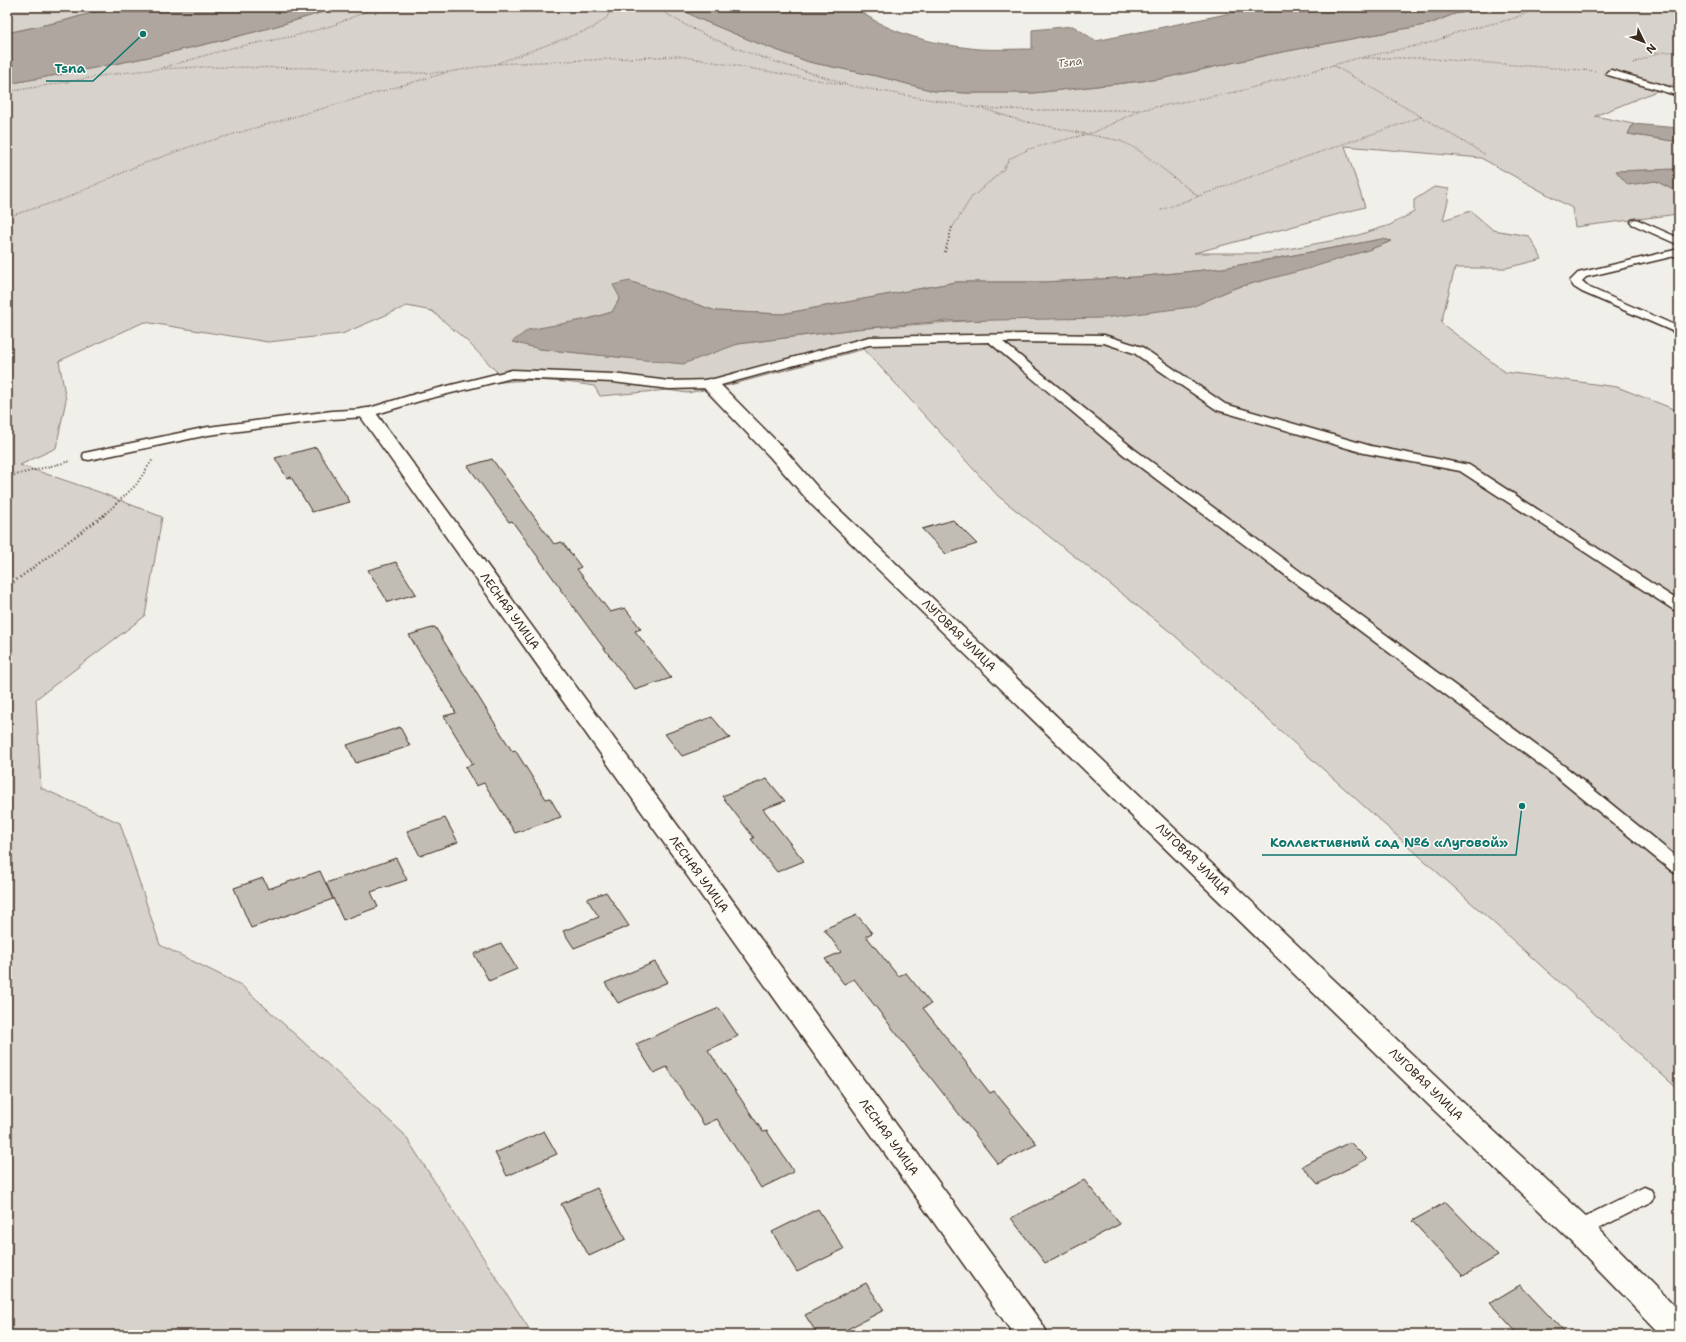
<svg xmlns="http://www.w3.org/2000/svg" width="1686" height="1342" font-family="'Shantell Sans',sans-serif">
  <style>
    .green { fill: #d7d2cc; stroke: #897e75; fill-rule: evenodd }
    .water { fill: #aea69f; stroke: #80746b }
    .building { fill: #c1bcb4; stroke: #3b2a1e }
    .lines { fill: none; stroke-linecap: round; stroke-linejoin: round }
    .service-casing { stroke: #3b2a1e; stroke-width: 3 }
    .minor-casing { stroke: #3b2a1e; stroke-width: 3 }
    .path-far2 { stroke: #3b2a1e; stroke-width: 1.5; stroke-dasharray: 0.5 2; stroke-linecap: butt }
    .path-far1 { stroke: #3b2a1e; stroke-width: 2; stroke-dasharray: 1 2.5; stroke-linecap: butt }
    .path { stroke: #3b2a1e; stroke-width: 2.5; stroke-dasharray: 1 3; stroke-linecap: butt }
    .service { fill: #fdfcf7; fill-rule: evenodd }
    .minor { fill: #fdfcf7; fill-rule: evenodd }
    .labels { text-anchor: middle; stroke-width: 3; stroke-linejoin: round; paint-order: stroke }
    .far-water-label { font-size: 11px; font-style: italic; fill: #63554b; stroke: #fdfcf7 }
    .street-label { font-size: 12px; fill: #3b2a1e; stroke: #fdfcf7 }
    .leader { fill: none; stroke: #0f766e; stroke-width: 1.5 }
    .callout-dot { fill: #0f766e; stroke: #fdfcf7; stroke-width: 1.5 }
    .callout-label { font-size: 13px; text-anchor: middle; font-weight: bold; fill: #0f766e; stroke: #fdfcf7; stroke-width: 3; stroke-linejoin: round; paint-order: stroke }
  </style>
  <rect width="100%" height="100%" fill="#f1efea"/>
  <filter id="ink" filterUnits="userSpaceOnUse"><feTurbulence type="fractalNoise" baseFrequency=".025" numOctaves="2"/><feDisplacementMap in="SourceGraphic" scale="8" xChannelSelector="R" yChannelSelector="G"/><feConvolveMatrix kernelMatrix="1 2 1 2 8 2 1 2 1" color-interpolation-filters="sRGB"/></filter>
  <g filter="url(#ink)">
    <g class="green">
      <path d="M7,7H113L63,21L7,33Z"/>
      <path d="M338,7H678L697,18L752,41L809,62L881,77L934,91L966,93H1034L1160,79L1267,55L1429,24L1454,14L1499,7H1679V82L1595,116L1633,124L1628,134L1679,142V169L1616,171L1628,184L1656,181L1679,193L1678,214L1575,227L1572,208L1481,158L1345,146L1365,207L1194,253H1266L1352,237L1390,225L1414,212V200L1434,187L1449,189L1448,201L1443,220L1471,211L1493,230L1529,236L1542,259L1506,268H1455L1441,323L1505,372L1617,387L1679,411V1090L1173,634L998,496L864,349L730,385L687,393L668,390L600,396L594,386C559,380 523,378 488,384L497,372L467,341L432,311L407,306L342,334L268,342L144,322L59,361L66,400L56,448L20,465L99,492L162,517L145,616L36,699L41,788L120,823L160,945L241,985L404,1134L533,1335H7V84C119,64 230,43 338,7ZM1382,239L1392,241L1368,250L1235,288L1198,304L855,329L629,358L540,349L588,319L612,312L629,281L716,311L782,314L956,282H1044L1136,277L1223,268Z"/>
    </g>
    <g class="water">
      <path d="M113,7H338C230,43 119,64 7,84V33L63,21Z"/>
      <path d="M678,7L699,8V7H856C886,35 940,45 979,49C997,50 1014,49 1032,49V30L1073,26L1096,41L1260,7H1499L1454,14L1430,24L1267,55L1160,79L1034,93H966L934,91L881,77L809,62L752,41L697,18Z"/>
      <path d="M1633,124L1679,128V142L1628,134Z"/>
      <path d="M1679,169V193L1656,181L1628,185L1616,171Z"/>
      <path d="M1382,239L1392,241L1368,250L1307,269L1235,288L1192,307L1103,318L945,321L855,329L738,344L683,364L540,349L512,342L528,330L588,319L612,312L620,298L613,285L629,281L716,311L782,314L956,282H1044L1136,277L1223,268Z"/>
    </g>
    <g class="building">
      <path d="M316,447L350,502L312,512L291,477L287,478L275,458Z"/>
      <path d="M492,459L554,544L562,542L581,567L577,569L610,612L625,608L641,629L635,631L671,678L635,690L560,589H561L512,521L509,522L468,466Z"/>
      <path d="M953,520L977,544L946,554L922,529Z"/>
      <path d="M396,562L416,594L388,602L368,570Z"/>
      <path d="M435,627L512,751L515,750L546,799L550,798L561,817L515,833L484,783L476,786L465,767L473,764L444,716L456,713L409,635Z"/>
      <path d="M712,717L730,738L682,756L665,734Z"/>
      <path d="M400,727L410,746L356,763L347,745Z"/>
      <path d="M767,779L785,801L763,809L804,861L777,872L751,839L754,838L722,796Z"/>
      <path d="M445,818L458,842L420,856L407,831Z"/>
      <path d="M396,858L407,880L371,892L378,907L343,920L326,883Z"/>
      <path d="M320,871L333,899L251,928L234,888L263,878L268,889Z"/>
      <path d="M606,892L629,926L574,948L563,931L599,917L587,899Z"/>
      <path d="M857,915L872,933L866,936L898,976L906,973L931,1004L923,1008L990,1093L994,1091L1037,1144L998,1164L854,979L844,984L825,959L841,952L824,929Z"/>
      <path d="M501,943L517,969L489,981L474,954Z"/>
      <path d="M655,962L668,982L618,1003L605,983Z"/>
      <path d="M719,1008L738,1036L708,1050L763,1132L767,1131L794,1172L761,1188L717,1119L704,1125L667,1067L654,1073L636,1044Z"/>
      <path d="M544,1131L557,1154L507,1176L495,1153Z"/>
      <path d="M1350,1142L1367,1159L1318,1184L1302,1166Z"/>
      <path d="M1084,1180L1120,1224L1045,1263L1011,1218Z"/>
      <path d="M597,1188L626,1239L589,1256L561,1204Z"/>
      <path d="M1446,1202L1498,1256L1463,1276L1412,1221Z"/>
      <path d="M818,1209L844,1249L797,1272L772,1232Z"/>
      <path d="M866,1283L884,1310L836,1335H818L805,1315Z"/>
      <path d="M1520,1285L1567,1335H1519L1490,1303Z"/>
    </g>
    <g class="lines">
      <defs>
        <g id="service">
          <path d="M1611,70L1679,90V96L1608,75L1606,73L1608,71Z"/>
          <path d="M1636,219L1679,238V245L1632,224L1631,222L1632,220Z"/>
          <path d="M1679,249V255L1586,277L1582,281L1590,288L1679,327V334L1582,292L1574,287L1570,281L1578,273Z"/>
          <path d="M1028,334L1104,335L1120,340L1142,347L1225,404L1371,446L1469,465L1679,601V611L1674,610L1460,471L1364,453L1217,410L1134,353L1104,343L1003,342L1134,449L1567,768L1679,859V874L1673,872L1555,776L1124,455L989,342L869,345L710,388L669,389L613,382L512,378L423,400L367,417L332,419L208,435L89,460L84,459L83,456L84,453L89,452L208,427L332,411L366,409L415,394L512,370L613,374L669,381L710,380L869,337Z"/>
          <path d="M1644,1187L1651,1190L1654,1196L1651,1202L1586,1235L1579,1238L1572,1235L1569,1229L1572,1223Z"/>
        </g>
        <g id="minor">
          <path d="M710,379L716,380L784,449L826,497L1455,1095L1590,1220L1679,1310V1335H1662L1568,1238L1435,1111L812,505L770,457L704,388L701,384L704,380Z"/>
          <path d="M367,408L373,409L1043,1325L1048,1335H1014L358,413L361,409Z"/>
        </g>
      </defs>
      <use href="#service" class="service-casing"/>
      <use href="#minor" class="minor-casing"/>
      <g class="path-far2">
        <path d="M657,7C713,47 782,63 846,84"/>
        <path d="M1362,58H1421L1595,71"/>
        <path d="M498,63L593,28L606,18L614,7"/>
        <path d="M1634,63L1657,53L1679,51"/>
        <path d="M1333,65L1486,155"/>
        <path d="M162,68L231,48L294,36L331,26L377,7"/>
        <path d="M7,92L113,74L157,69L201,67L331,68L392,74L449,72L495,64L679,56L979,108L1033,110H1140L1240,91L1355,59L1433,42L1458,32L1512,19L1541,7"/>
        <path d="M984,109L1022,121L1121,141L1137,149L1198,196"/>
        <path d="M1161,210L1277,167L1421,117"/>
        <path d="M7,217L64,199L137,166L189,147L445,73"/>
        <path d="M952,228L971,198L1003,170L1009,159L1029,149L1095,132L1138,111"/>
      </g>
      <g class="path-far1">
        <path d="M945,252L952,227"/>
        <path d="M7,477L71,461"/>
        <path d="M103,516L136,485L153,459"/>
      </g>
      <path class="path" d="M7,587L104,515"/>
      <use href="#service" class="service"/>
      <use href="#minor" class="minor"/>
    </g>
  </g>
  <g class="labels">
    <g class="far-water-label">
      <text transform="translate(1070 62) rotate(-7)" y="4">Tsna</text>
    </g>
    <g class="street-label">
      <text transform="translate(510 611) rotate(54)" y="4">ЛЕСНАЯ УЛИЦА</text>
      <text transform="translate(959 635) rotate(44)" y="4">ЛУГОВАЯ УЛИЦА</text>
      <text transform="translate(1193 859) rotate(44)" y="4">ЛУГОВАЯ УЛИЦА</text>
      <text transform="translate(699 874) rotate(54)" y="4">ЛЕСНАЯ УЛИЦА</text>
      <text transform="translate(1426 1084) rotate(44)" y="4">ЛУГОВАЯ УЛИЦА</text>
      <text transform="translate(889 1137) rotate(54)" y="4">ЛЕСНАЯ УЛИЦА</text>
    </g>
  </g>
  <path class="leader" d="M143 34L93 81H46M1522 806L1516 855H1262"/>
  <g class="callout-dot">
    <circle cx="143" cy="34" r="4"/>
    <circle cx="1522" cy="806" r="4"/>
  </g>
  <g class="callout-label">
    <text x="70" y="73">Tsna</text>
    <text x="1389" y="847">Коллективный сад №6 «Луговой»</text>
  </g>
  <rect width="1686" height="1342" fill="none" stroke="#fdfcf7" stroke-width="24"/>
  <rect x="12" y="12" width="1662" height="1318" fill="none" stroke="#3b2a1e" stroke-width="1.5" filter="url(#ink)"/>
  <g transform="translate(1644 42) rotate(133)" stroke="#fdfcf7" stroke-width="3" paint-order="stroke">
  <path d="M0-3L7 15L0 10L-7 15Z" fill="#3b2a1e"/>
  <text y="-6" font-size="11" font-weight="bold" text-anchor="middle" fill="#3b2a1e">N</text>
  </g>
</svg>
